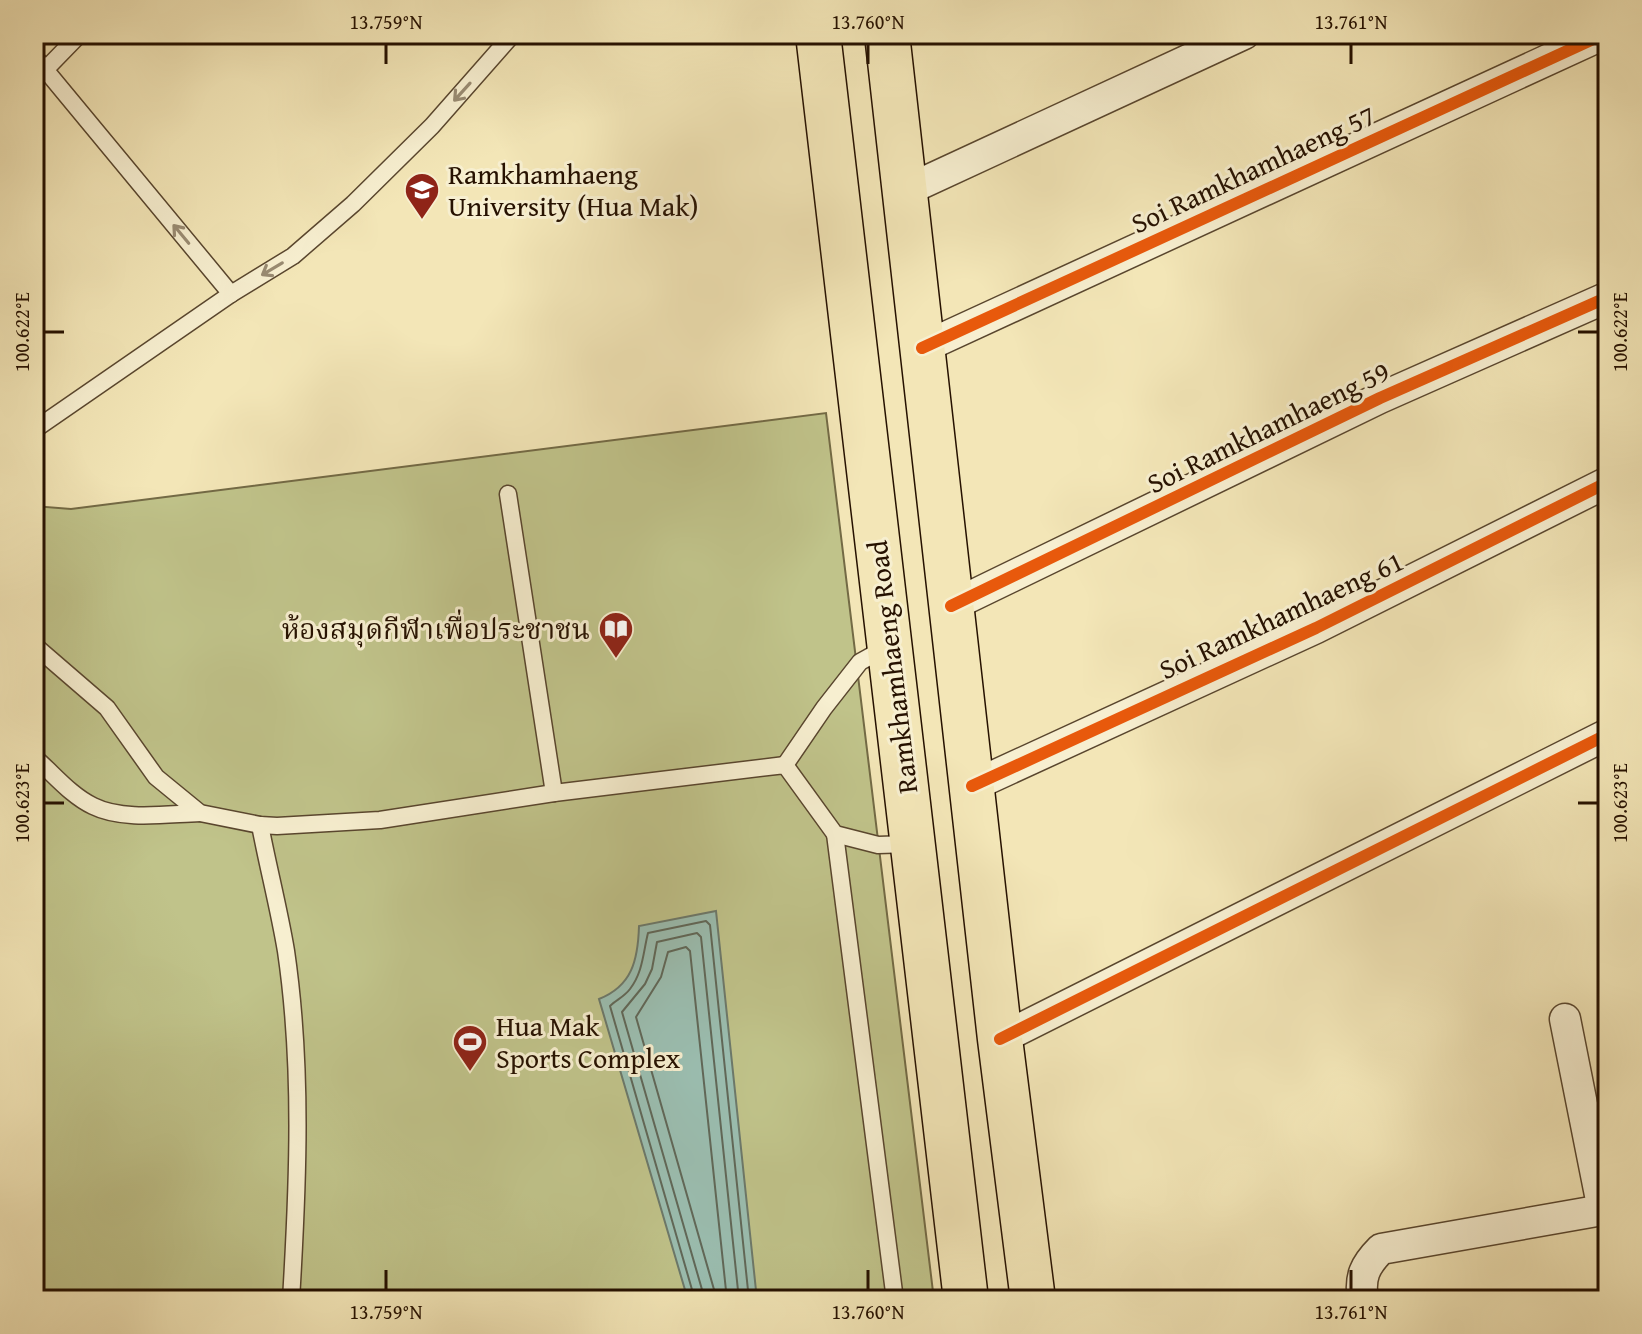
<svg xmlns="http://www.w3.org/2000/svg" width="1642" height="1334" font-family="'Gentium Book Plus','Noto Serif Thai',serif">
  <style>
    .pitch { fill: #c0c38a; stroke: #736a45; stroke-width: 2 }
    .water { fill: #9bbfb2; stroke: #6c796b; stroke-width: 2 }
    .lines { fill: none; stroke-linecap: round; stroke-linejoin: round }
    .shore { stroke: #606859; stroke-width: 2 }
    .service-casing { stroke: #59462e; stroke-width: 19 }
    .minor-casing { stroke: #59462e; stroke-width: 33 }
    .primary-casing { stroke: #261100; stroke-width: 47 }
    .service { stroke: #f7efd0; stroke-width: 16 }
    .minor { stroke: #f7efd0; stroke-width: 30 }
    .primary { stroke: #f3e6b7; stroke-width: 44 }
    .cycleway-casing { stroke: #f7efd0; stroke-width: 17 }
    .cycleway { stroke: #e8590c; stroke-width: 12 }
    .oneway { stroke: #998b72 }
    .ticks { fill: none; stroke: #261100; stroke-width: 3 }
    .labels { text-anchor: middle; stroke-width: 6; stroke-linejoin: round; paint-order: stroke }
    .street-label { font-size: 28px; fill: #261100; stroke: #f7efd0 }
    .poi-label { font-size: 28px; fill: #261100; stroke: #f7efd0; text-anchor: start }
    .neatline { fill: none; stroke: #261100; stroke-width: 3 }
    .ticks-label { font-size: 20px; text-anchor: middle; fill: #261100 }
  </style>
  <rect width="100%" height="100%" fill="#f3e6b7"/>
  <filter id="stains"><feTurbulence type="fractalNoise" baseFrequency=".0025" numOctaves="4"/><feColorMatrix values="0 0 0 0 .2 0 0 0 0 .09 0 0 0 0 .02 0 0 0 .5 -.17"/></filter>
  <radialGradient id="worn" r=".72"><stop offset=".6" stop-color="#630" stop-opacity="0"/><stop offset="1" stop-color="#630" stop-opacity=".3"/></radialGradient>
  <path class="pitch" d="M826,413L934,1300H34V506L71,509Z"/>
  <path class="water" d="M716,911L757,1300H688L599,999C632,986 638,960 639,926Z"/>
  <g class="lines">
    <g class="shore">
      <path d="M695,1300L610,1006C616,1000 624,997 630,989C643,972 643,953 648,933L706,921L710,925L749,1300"/>
      <path d="M705,1300L622,1012L645,984L652,969L657,942L697,933L701,937L739,1300"/>
      <path d="M717,1300L636,1017L661,977L668,952L686,947L690,951L727,1300"/>
    </g>
    <defs>
      <g id="service">
        <path d="M34,56L231,294"/>
        <path d="M45,70L80,34"/>
        <path d="M34,430L231,294L293,256L353,204L432,126L513,34"/>
        <path d="M508,494L554,793"/>
        <path d="M34,645L107,708L156,777L200,813L260,825L277,826L380,820L554,793L785,765L835,834L878,845L910,844"/>
        <path d="M34,757C53,773 70,795 93,806C123,821 167,814 200,813"/>
        <path d="M785,765L824,708L860,662L887,647"/>
        <path d="M260,825C268,867 279,909 286,951C303,1067 298,1183 291,1300"/>
        <path d="M835,834L895,1300"/>
      </g>
      <g id="minor">
        <path d="M905,191L1244,34"/>
        <path d="M922,348L1604,34"/>
        <path d="M951,606L1380,398L1608,297"/>
        <path d="M972,786L1316,628L1608,482"/>
        <path d="M1565,1019L1603,1210"/>
        <path d="M1000,1039L1608,734"/>
        <path d="M1363,1300C1359,1277 1365,1265 1381,1249L1608,1209"/>
      </g>
      <g id="primary">
        <path d="M818,34L966,1300"/>
        <path d="M887,34L1000,1039L1033,1300"/>
      </g>
    </defs>
    <use href="#service" class="service-casing"/>
    <use href="#minor" class="minor-casing"/>
    <use href="#primary" class="primary-casing"/>
    <use href="#service" class="service"/>
    <use href="#minor" class="minor"/>
    <use href="#primary" class="primary"/>
    <defs>
      <g id="cycleway">
        <path d="M922,348L1604,34"/>
        <path d="M951,606L1380,398L1608,297"/>
        <path d="M972,786L1316,628L1608,482"/>
        <path d="M1000,1039L1608,734"/>
      </g>
    </defs>
    <use href="#cycleway" class="cycleway-casing"/>
    <use href="#cycleway" class="cycleway"/>
  </g>
  <defs><path id="oneway-shaft" d="M-6 0H5M1.5-3L5.5 0L1.5 3" fill="none" stroke-width="1.6" stroke-linecap="round" stroke-linejoin="round" transform="scale(2)"/></defs>
  <g class="oneway">
    <use href="#oneway-shaft" transform="translate(462 92) rotate(132)"/>
    <use href="#oneway-shaft" transform="translate(181 234) rotate(-130)"/>
    <use href="#oneway-shaft" transform="translate(272 269) rotate(149)"/>
  </g>
  <path class="ticks" d="M386,44V64M868,44V64M1351,44V64M44,332H64M1578,332H1598M44,803H64M1578,803H1598M386,1270V1290M868,1270V1290M1351,1270V1290"/>
  <defs>
    <symbol id="university-pin" viewBox="-11 -11 22 30"><path d="M0 17L-7.5 6A9.5 9.5 0 1 1 7.5 6Z" fill="#8f2418" stroke="#f7efd0"/><path d="M0-5L7-2L0 1L-7-2ZM-4 1L0 2.5L4 1V4Q0 6-4 4Z" fill="#fff"/></symbol>
    <symbol id="library-pin" viewBox="-11 -11 22 30"><path d="M0 17L-7.5 6A9.5 9.5 0 1 1 7.5 6Z" fill="#8f2418" stroke="#f7efd0"/><path d="M-6-4Q-3-5.5-.7-3.5V5Q-3 3-6 4ZM6-4Q3-5.5 .7-3.5V5Q3 3 6 4Z" fill="#fff"/></symbol>
    <symbol id="stadium-pin" viewBox="-11 -11 22 30"><path d="M0 17L-7.5 6A9.5 9.5 0 1 1 7.5 6Z" fill="#8f2418" stroke="#f7efd0"/><path d="M0-5a6.5 5 0 1 0 0 10a6.5 5 0 1 0 0-10ZM-3.5-1.8h7v3.6h-7Z" fill="#fff"/></symbol>
  </defs>
  <g fill-rule="evenodd">
    <use href="#university-pin" x="402" y="170" width="40" height="54"/>
    <use href="#library-pin" x="596" y="609" width="40" height="54"/>
    <use href="#stadium-pin" x="450" y="1022" width="40" height="54"/>
  </g>
  <g class="labels">
    <g class="street-label">
      <text transform="translate(1253 169) rotate(-25)" y="10">Soi Ramkhamhaeng 57</text>
      <text transform="translate(1268 427) rotate(-26)" y="10">Soi Ramkhamhaeng 59</text>
      <text transform="translate(1281 615) rotate(-25)" y="10">Soi Ramkhamhaeng 61</text>
      <text transform="translate(892 667) rotate(-97)" y="10">Ramkhamhaeng Road</text>
    </g>
    <g class="poi-label">
      <text x="448" y="184">Ramkhamhaeng<tspan x="448" dy="32">University (Hua Mak)</tspan></text>
      <text x="590" y="639" text-anchor="end">ห้องสมุดกีฬาเพื่อประชาชน</text>
      <text x="496" y="1036">Hua Mak<tspan x="496" dy="32">Sports Complex</tspan></text>
    </g>
  </g>
  <rect width="1642" height="1334" fill="none" stroke="#f3e6b7" stroke-width="88"/>
  <rect x="44" y="44" width="1554" height="1246" class="neatline"/>
  <g class="ticks-label">
    <text x="386" y="29">13.759°N</text>
    <text x="868" y="29">13.760°N</text>
    <text x="1351" y="29">13.761°N</text>
    <text transform="translate(1620 332) rotate(-90)" y="7">100.622°E</text>
    <text transform="translate(22 332) rotate(-90)" y="7">100.622°E</text>
    <text transform="translate(1620 803) rotate(-90)" y="7">100.623°E</text>
    <text transform="translate(22 803) rotate(-90)" y="7">100.623°E</text>
    <text x="386" y="1319">13.759°N</text>
    <text x="868" y="1319">13.760°N</text>
    <text x="1351" y="1319">13.761°N</text>
  </g>
  <rect width="100%" height="100%" filter="url(#stains)"/>
  <rect width="100%" height="100%" fill="url(#worn)"/>
</svg>
